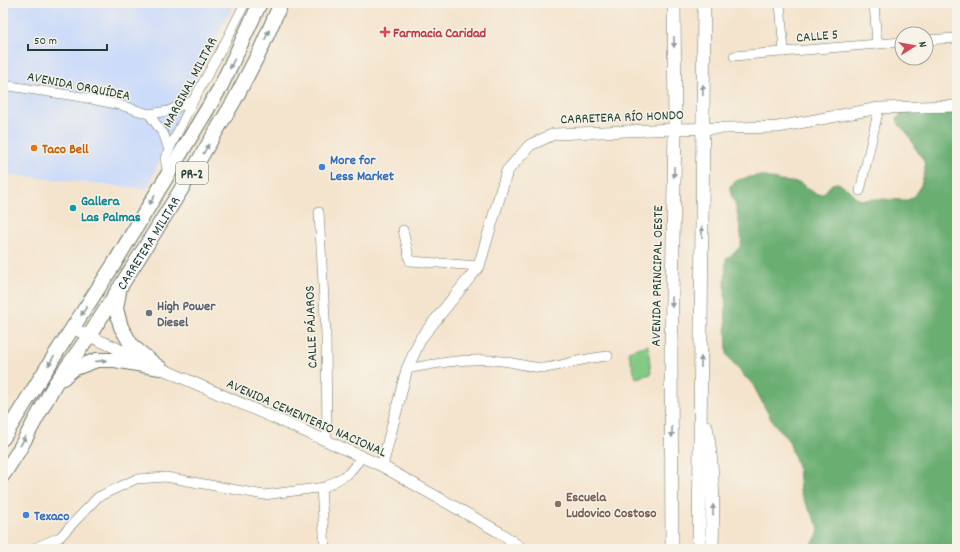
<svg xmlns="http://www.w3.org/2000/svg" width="960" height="552" font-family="Dekko,sans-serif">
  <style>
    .built { fill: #ccdbfa }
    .green { fill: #84ca85; stroke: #52845c }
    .forest { fill: #6bae72; stroke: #457653 }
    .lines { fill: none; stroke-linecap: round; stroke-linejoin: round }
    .minor-casing { stroke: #6a776a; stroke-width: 10 }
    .tertiary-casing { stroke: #6a776a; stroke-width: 12 }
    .secondary-casing { stroke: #6a776a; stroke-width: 14 }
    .primary-casing { stroke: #6a776a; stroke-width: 16 }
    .minor { stroke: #fff; stroke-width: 9 }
    .tertiary { stroke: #fff; stroke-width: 11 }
    .secondary { stroke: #fff; stroke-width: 13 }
    .primary { stroke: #fff; stroke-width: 14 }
    .oneway { fill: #8f9e9a }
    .health-dot { fill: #e0444e; stroke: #f7f3e8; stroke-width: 1.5 }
    .food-dot { fill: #e8710a; stroke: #f7f3e8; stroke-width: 1.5 }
    .shop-dot { fill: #3f7fe0; stroke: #f7f3e8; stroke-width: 1.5 }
    .culture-dot { fill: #0f9aa8; stroke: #f7f3e8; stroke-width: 1.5 }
    .worship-dot { fill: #6b7280; stroke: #f7f3e8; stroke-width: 1.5 }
    .education-dot { fill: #8d6e63; stroke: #f7f3e8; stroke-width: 1.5 }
    .labels { text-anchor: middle; stroke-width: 3; stroke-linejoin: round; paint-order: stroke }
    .shield { fill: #f7f3e8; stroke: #60746a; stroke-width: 1 }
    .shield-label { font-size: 13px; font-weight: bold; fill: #1f3d34 }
    .health-label { font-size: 14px; font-weight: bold; fill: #be3a42; stroke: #f7f3e8; text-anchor: start }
    .street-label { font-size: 14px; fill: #1f3d34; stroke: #f7f3e8 }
    .food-label { font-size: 14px; font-weight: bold; fill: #c56008; stroke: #f7f3e8; text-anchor: start }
    .shop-label { font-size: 14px; font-weight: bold; fill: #366cbe; stroke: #f7f3e8; text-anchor: start }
    .culture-label { font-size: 14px; font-weight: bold; fill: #0d838f; stroke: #f7f3e8; text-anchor: start }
    .worship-label { font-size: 14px; font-weight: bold; fill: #5b616d; stroke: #f7f3e8; text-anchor: start }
    .education-label { font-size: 14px; font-weight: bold; fill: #785e54; stroke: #f7f3e8; text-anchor: start }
  </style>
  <rect width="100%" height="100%" fill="#f7f3e8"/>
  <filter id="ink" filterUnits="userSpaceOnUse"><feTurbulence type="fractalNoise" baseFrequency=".025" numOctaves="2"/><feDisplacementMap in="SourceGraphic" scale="8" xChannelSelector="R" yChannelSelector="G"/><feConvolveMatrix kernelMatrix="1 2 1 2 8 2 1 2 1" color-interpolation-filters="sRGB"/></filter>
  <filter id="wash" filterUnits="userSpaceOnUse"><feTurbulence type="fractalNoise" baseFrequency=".012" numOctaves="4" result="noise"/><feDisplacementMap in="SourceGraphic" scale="16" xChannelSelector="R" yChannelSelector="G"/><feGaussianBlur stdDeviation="0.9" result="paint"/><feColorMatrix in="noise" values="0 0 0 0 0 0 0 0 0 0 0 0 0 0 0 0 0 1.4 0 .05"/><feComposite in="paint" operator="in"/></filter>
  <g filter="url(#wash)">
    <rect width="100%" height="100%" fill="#f4e4cd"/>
    <path class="built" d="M3,3H234L188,95L147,189L3,174Z"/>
    <path class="green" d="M648,345L651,374L636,378L628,351Z"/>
    <path class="forest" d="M906,110L957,112V549H929L921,546L907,549H811V546L818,534L819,527L806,504L800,492L798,466L793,454L789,441L772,421L753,385L749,380L744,376L727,355L725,289L726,259C731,255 739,250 741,244C743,238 737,211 735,204C732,196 730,195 730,186L736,181L742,179L755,176H762L780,181L800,183L816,194H823L832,184L838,183L849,190L858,199L863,200L876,199L902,200H908L914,196L921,185L925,172V165L923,159L915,148L909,135L899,125L897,118Z"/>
  </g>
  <g filter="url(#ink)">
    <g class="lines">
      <defs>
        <g id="minor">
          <path d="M780,3L784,52"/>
          <path d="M874,3L877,44"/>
          <path d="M926,40L957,38"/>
          <path d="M734,56L902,42"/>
          <path d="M3,85L82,97L120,105L149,114L168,111L193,101"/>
          <path d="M149,114L164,135L169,150"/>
          <path d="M168,175L165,158L193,101L226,41L245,3"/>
          <path d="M860,191L879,108"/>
          <path d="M319,212L326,335L327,441"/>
          <path d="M403,230L410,261L479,266"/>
          <path d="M407,369C436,363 472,357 501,361C515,362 530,368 544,368C557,367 570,362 583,360C591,358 599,357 608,356"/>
          <path d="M321,488L325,549"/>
          <path d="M32,549L60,537L98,497L136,479L166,477L264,495L325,487L348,474L362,457"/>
        </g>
        <g id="tertiary">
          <path d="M72,328L160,368L327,441L382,466L499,532L522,549"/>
          <path d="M382,466L407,369L421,338L479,266L507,171L530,145L554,134L675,129L778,127L879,108L957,106"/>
        </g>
        <g id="secondary">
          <path d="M706,427C714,468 713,508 712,549"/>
          <path d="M672,549L671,354L675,129L674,3"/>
          <path d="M699,549L704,3"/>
        </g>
        <g id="primary">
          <path d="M119,292L116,309L121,327L132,346L158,367"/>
          <path d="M63,378L73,369L97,360H115L160,368"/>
          <path d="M3,438L55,355L114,264L220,88L260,3"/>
          <path id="s1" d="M3,475L19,450L55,384L89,336L141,254L192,172L234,101L260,51L281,3"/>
        </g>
      </defs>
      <use href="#minor" class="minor-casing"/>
      <use href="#tertiary" class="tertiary-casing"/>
      <use href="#secondary" class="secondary-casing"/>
      <use href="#primary" class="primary-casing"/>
      <use href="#minor" class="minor"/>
      <use href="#tertiary" class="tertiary"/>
      <use href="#secondary" class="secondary"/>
      <use href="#primary" class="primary"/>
    </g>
    <defs><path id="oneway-solid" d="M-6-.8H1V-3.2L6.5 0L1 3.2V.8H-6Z"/></defs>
    <g class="oneway">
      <use href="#oneway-solid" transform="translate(267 35) rotate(-66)"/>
      <use href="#oneway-solid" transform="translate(674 42) rotate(90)"/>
      <use href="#oneway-solid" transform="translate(232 64) rotate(116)"/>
      <use href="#oneway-solid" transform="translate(703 90) rotate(-89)"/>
      <use href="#oneway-solid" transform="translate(206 149) rotate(-60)"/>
      <use href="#oneway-solid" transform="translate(674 172) rotate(91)"/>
      <use href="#oneway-solid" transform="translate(152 200) rotate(121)"/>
      <use href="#oneway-solid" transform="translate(702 232) rotate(-90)"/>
      <use href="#oneway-solid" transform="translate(672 302) rotate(91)"/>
      <use href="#oneway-solid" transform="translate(84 311) rotate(123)"/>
      <use href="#oneway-solid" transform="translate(51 361) rotate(122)"/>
      <use href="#oneway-solid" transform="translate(101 361) rotate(-6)"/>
      <use href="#oneway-solid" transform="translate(701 362) rotate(-90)"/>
      <use href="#oneway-solid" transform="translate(672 432) rotate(90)"/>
      <use href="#oneway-solid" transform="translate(23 441) rotate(-61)"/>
      <use href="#oneway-solid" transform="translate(713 510) rotate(-90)"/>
    </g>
  </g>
  <path class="health-dot" d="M383 26h4v4h4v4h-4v4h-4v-4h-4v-4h4z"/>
  <circle class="food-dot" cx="34" cy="148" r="4"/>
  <g class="shop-dot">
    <circle cx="322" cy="167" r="4"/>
    <circle cx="26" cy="515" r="4"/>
  </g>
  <circle class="culture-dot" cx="73" cy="208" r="4"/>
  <circle class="worship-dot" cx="149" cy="313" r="4"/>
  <circle class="education-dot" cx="558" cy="504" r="4"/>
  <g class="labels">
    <rect class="shield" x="176" y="162" width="32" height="22" rx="3"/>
    <g class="shield-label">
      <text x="192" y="178">PR-2</text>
    </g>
    <g class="health-label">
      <text x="393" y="37">Farmacia Caridad</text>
    </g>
    <g class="street-label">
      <text transform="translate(817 35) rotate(-5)" y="5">CALLE 5</text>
      <text transform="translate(189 82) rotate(-62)" y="5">MARGINAL MILITAR</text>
      <text transform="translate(79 85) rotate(11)" y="5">AVENIDA ORQUÍDEA</text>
      <text transform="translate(622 116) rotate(-2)" y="5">CARRETERA RÍO HONDO</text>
      <text dy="5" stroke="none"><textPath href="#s1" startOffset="274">CARRETERA MILITAR</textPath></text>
      <text transform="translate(656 276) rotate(-89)" y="5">AVENIDA PRINCIPAL OESTE</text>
      <text transform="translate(310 327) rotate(-92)" y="5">CALLE PÁJAROS</text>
      <text transform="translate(307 417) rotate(24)" y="5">AVENIDA CEMENTERIO NACIONAL</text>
    </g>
    <g class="food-label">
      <text x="42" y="153">Taco Bell</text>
    </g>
    <g class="shop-label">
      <text x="330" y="164">More for<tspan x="330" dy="16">Less Market</tspan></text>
      <text x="34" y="520">Texaco</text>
    </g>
    <g class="culture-label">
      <text x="81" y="205">Gallera<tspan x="81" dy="16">Las Palmas</tspan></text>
    </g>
    <g class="worship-label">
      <text x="157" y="310">High Power<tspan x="157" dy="16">Diesel</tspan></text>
    </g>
    <g class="education-label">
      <text x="566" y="501">Escuela<tspan x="566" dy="16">Ludovico Costoso</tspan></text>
    </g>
  </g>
  <rect width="960" height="552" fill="none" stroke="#f7f3e8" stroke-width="16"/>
  <g transform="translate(914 46) rotate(79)"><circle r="19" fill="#f7f3e8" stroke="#a1aaa0"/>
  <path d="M0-3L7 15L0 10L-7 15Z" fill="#d1495b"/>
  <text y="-6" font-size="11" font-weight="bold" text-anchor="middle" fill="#1f3d34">N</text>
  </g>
  <path d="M28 44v6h79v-6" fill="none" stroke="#1f3d34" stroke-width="2"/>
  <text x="34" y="44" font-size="12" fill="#1f3d34" stroke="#f7f3e8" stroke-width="3" paint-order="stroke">50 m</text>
</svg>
